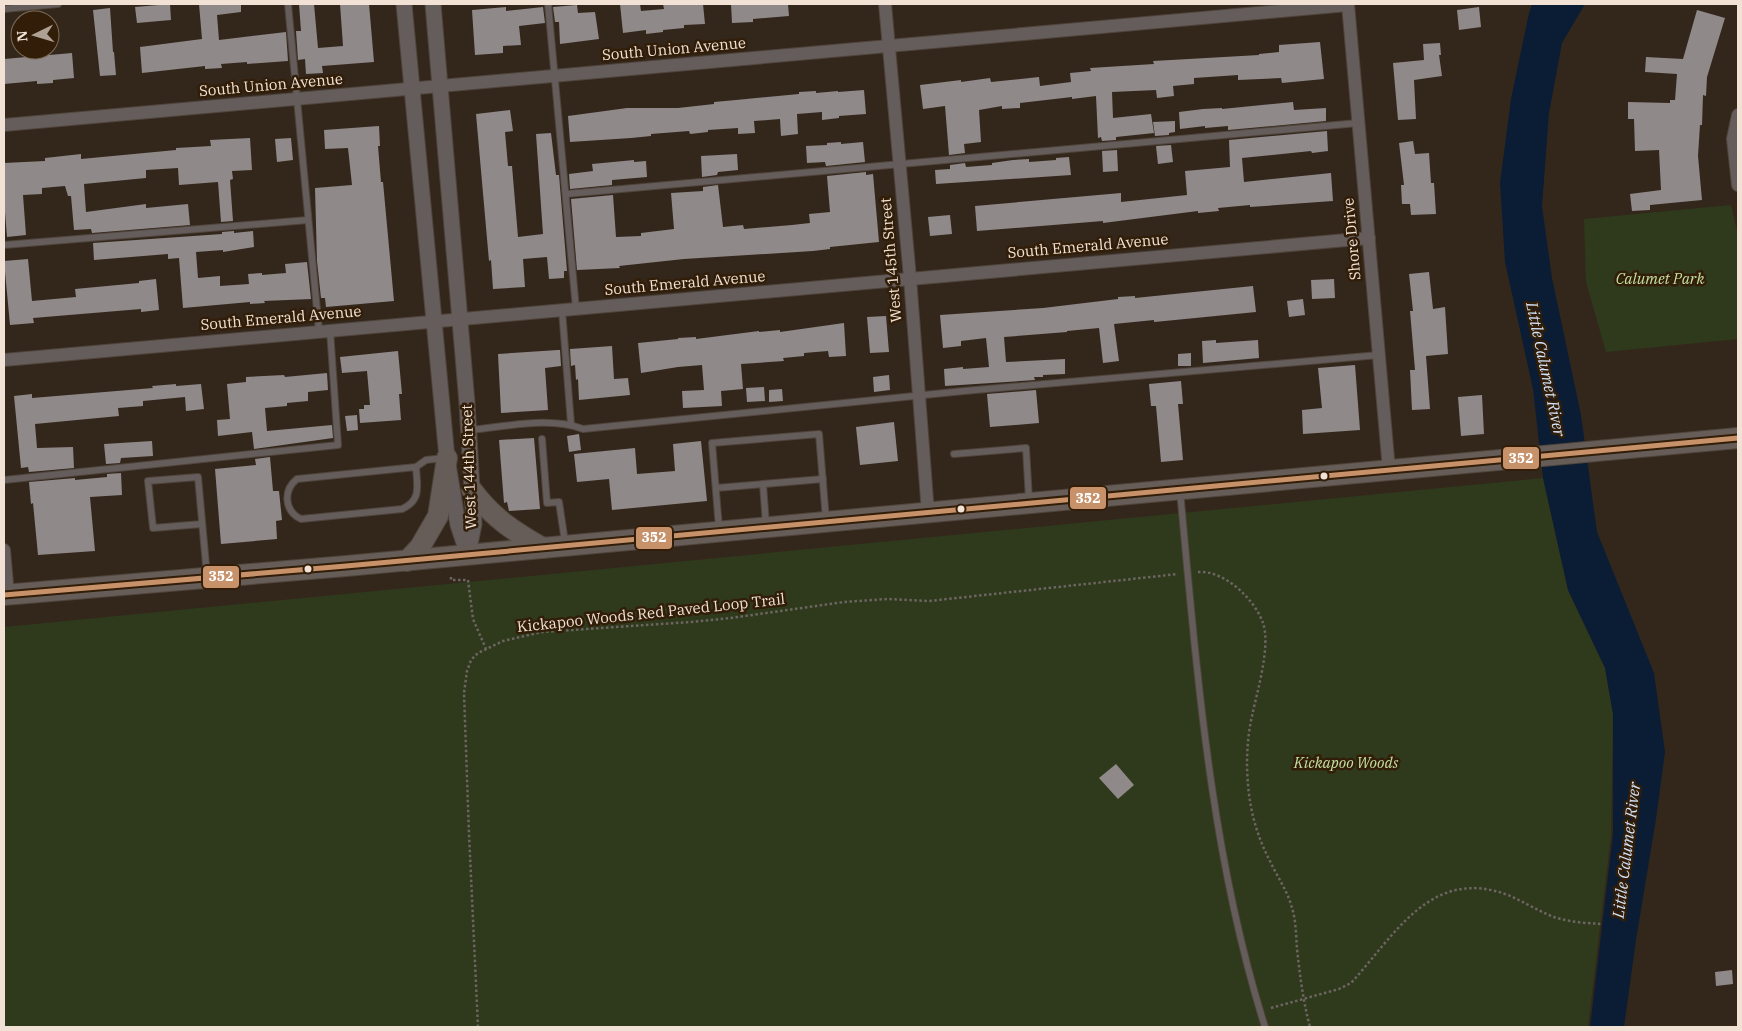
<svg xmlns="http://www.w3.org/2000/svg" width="1742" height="1031" font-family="'IBM Plex Serif',serif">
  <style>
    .green { fill: #2f3a1c }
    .water { fill: #0a1d35 }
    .building { fill: #90898a }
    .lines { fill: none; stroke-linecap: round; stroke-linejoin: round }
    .service-casing { stroke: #50453b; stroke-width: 8 }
    .minor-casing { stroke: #50453b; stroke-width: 14 }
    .tertiary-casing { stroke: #50453b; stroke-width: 17 }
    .primary-casing { stroke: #50453b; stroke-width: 22 }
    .path { stroke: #6c6561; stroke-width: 2.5; stroke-dasharray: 2.5 2.5; stroke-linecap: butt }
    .service { stroke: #655d5c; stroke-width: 6 }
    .minor { stroke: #655d5c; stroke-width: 12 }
    .tertiary { stroke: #655d5c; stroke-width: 15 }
    .primary { stroke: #665d58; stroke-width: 20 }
    .bus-1-casing { stroke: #321e08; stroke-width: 9 }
    .bus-1 { stroke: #c7916a; stroke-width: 5 }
    .bus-dot { fill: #f1e2d5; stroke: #321e08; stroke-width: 2 }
    .labels { text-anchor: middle; stroke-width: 5; stroke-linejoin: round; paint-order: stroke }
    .street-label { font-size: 15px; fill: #f1e2d5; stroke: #321e08 }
    .park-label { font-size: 15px; font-style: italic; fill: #c2e1a2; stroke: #321e08 }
    .water-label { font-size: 16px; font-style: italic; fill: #d3e4fb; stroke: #321e08 }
    .line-badge { stroke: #321e08; stroke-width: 2 }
    .badge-label { font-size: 14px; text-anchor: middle; font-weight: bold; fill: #fff }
  </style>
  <rect width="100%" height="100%" fill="#33271c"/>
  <g class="green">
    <path d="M1731,205L1738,236V339L1606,352L1586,282L1584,219Z"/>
    <path d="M1543,478L1568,590L1605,668L1613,714L1611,835L1588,1027H4V627Z"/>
  </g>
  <path class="water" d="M1532,4H1585L1562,43L1549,113L1542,206L1552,278L1581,415L1597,532L1654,673L1665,752L1656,819L1636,940L1624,1027H1590L1613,834V714L1605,668L1568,590L1543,478L1533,389L1505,262L1500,183L1511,99L1529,13Z"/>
  <g class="building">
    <path d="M170,4L171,20L137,23L135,7Z"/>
    <path d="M199,4H241V12L217,15L219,40L286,32L288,61L247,64V62L221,64L222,68L205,69V66L142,73L140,47L202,39Z"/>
    <path d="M299,4H314L318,48L343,46L340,4H369L374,62L322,66L323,73L306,74L305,59L298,60L296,31H301Z"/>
    <path d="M620,4H640L641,11L664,9L663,4H703L705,24L684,25V28L663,30V32L646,34V30L623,33Z"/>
    <path d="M731,4H788L789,16L753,19V22L732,23Z"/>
    <path d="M577,5L578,13L595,12L599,39L560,44L559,22H555L553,7Z"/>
    <path d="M506,7V11L543,7L545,23L519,26L521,45L503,46V53L475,55L472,10Z"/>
    <path d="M1479,7L1481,27L1459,30L1457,10Z"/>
    <path d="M110,8L113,52H114L116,75L100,76L93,10Z"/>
    <path d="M1697,10L1725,18L1707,77L1706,96L1703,95L1702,125H1700L1698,156L1702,200L1650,205V210L1632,211L1630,194L1661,190L1659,150L1635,151L1634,119H1628V102L1670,103V100H1675L1677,74L1645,72L1646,57L1683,59Z"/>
    <path d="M1320,42L1324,79L1282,83L1281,78L1238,80V75L1194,78V84L1173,86L1174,96L1157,98L1156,90L1112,92L1113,118L1151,114L1154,133L1116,137V140L1102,141L1101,137L1098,138L1096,96L1072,99V97L1020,103V108L1002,109V106L979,110L981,142L964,144L965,153L949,155L945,106L923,109L920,85L961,80V82L990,78L991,82L1039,77L1040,86L1071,82L1070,73L1091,71L1090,68L1154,64L1153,61L1171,60L1259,55V54L1279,52V45Z"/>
    <path d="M1440,43L1441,55H1439L1442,76L1414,80L1416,119L1398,120L1393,63L1424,60L1423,44Z"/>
    <path d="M72,53L74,78L53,80V83L37,84V81L4,84V59Z"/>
    <path d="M864,90L866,114L839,116V118L822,120V112L797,114L798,134L781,136L780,119L754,121L755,133L738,134V128L708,130V132L690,134L689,131L651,134V136L631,138L570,142L568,116L627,108H678L714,104V102L736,100L799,94V92L816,91V93L838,91V92Z"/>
    <path d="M1293,102L1294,110L1326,108V121L1228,130V126L1205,128V126L1180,129L1179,112L1203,109L1222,108V109Z"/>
    <path d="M510,110L513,131L505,132L508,166H512L518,237L543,234L536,134L551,133L556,175H559L567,271H564V278L549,279L547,257L523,259L525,287L493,289L491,260L489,261L476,114Z"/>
    <path d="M1175,121V132L1169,133V135L1155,136L1153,122Z"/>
    <path d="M379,126L380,146H378L381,182H383L394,301L326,307L325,298H321L317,261L315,188L352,185L348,148L325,149L324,130Z"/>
    <path d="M1327,131L1328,151L1312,153L1311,151L1242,158L1244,182L1331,173L1333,201L1250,207V205L1218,208L1219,211L1198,213V211L1103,223V221L977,231L975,206L1121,193V202L1187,195L1185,171L1230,167L1229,140Z"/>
    <path d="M250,138L252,170L232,171L233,179L230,180L233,221L221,222L218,182L179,185L178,168L146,170V178L84,184L86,212L146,204V208L188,204L190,225L92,233L91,229L74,230L71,196H68L65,186L42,188V194L23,195L26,235L7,237L4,200V163L45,161V158L81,154V159L176,150V148L211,146L210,140Z"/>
    <path d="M291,138L293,160L277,162L275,139Z"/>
    <path d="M1413,141L1415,154L1429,153L1431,183H1434L1436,214L1411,215L1410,204H1402L1401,185H1404L1399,143Z"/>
    <path d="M841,142V144L863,142L865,162L826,166L825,162L807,163L806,146L827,145V143Z"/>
    <path d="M1171,145L1173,162L1158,164L1156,146Z"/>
    <path d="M1117,150L1118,171L1103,172L1102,151Z"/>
    <path d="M737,154L738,170L718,172L717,175L702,177L701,156Z"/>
    <path d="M1069,157L1071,175L936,184L935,170L950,169V165L965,163L966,167L992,165V163L1013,160L1029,159V162L1056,160V158Z"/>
    <path d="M634,160V162L646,161L647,177L612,180V185L570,189L569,174L593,171L592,164Z"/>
    <path d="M866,172V175L873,174L879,242L830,247V249L813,251L684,259L619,266L620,268L577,270L571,199L613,195L616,237L641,236V233L674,229L671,193L703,191V187L718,185L723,227L743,225L744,229L792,225L810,223L809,214L830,212L827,176Z"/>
    <path d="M950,215L952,234L930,236L928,217Z"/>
    <path d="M234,231V233L253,231L254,247L223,252V250L196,252L198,278L220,276V286L249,284L248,274L262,273V275L286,273L285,264L307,262L311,299L264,301L265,303L250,304V302L183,308L179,258L168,259V254L94,260L93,243L222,234V232Z"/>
    <path d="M28,259L32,301L76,297L75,289L139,283V281L156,279L159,310L141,312V309L33,318L34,323L10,325L4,261Z"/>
    <path d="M1429,272L1433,309L1445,307L1448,354L1426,356L1430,409L1412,410L1410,370H1415L1410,311H1413L1409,274Z"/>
    <path d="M1334,279L1335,298L1312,299L1311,280Z"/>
    <path d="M1253,286L1256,312L1175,320L1154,322V320L1114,324L1119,361L1103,363L1099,328L1067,331V332L1004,337L1006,362L1065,359V374L1043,375V377H1034L1035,380L945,386L944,369L963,367V369L989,367L986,338L961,341V346L943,348L940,315L1043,308L1118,299V297L1135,296V298Z"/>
    <path d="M1303,299L1305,315L1289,317L1287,301Z"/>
    <path d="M886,316L889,352L870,353L867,317Z"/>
    <path d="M844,323L846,356L829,357L828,351L804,353V356L783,358L784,361L741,364L743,389L721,391L722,406L683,408L682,391L704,390L702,365L678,367L641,373L638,343L678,339V338L696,337V339L759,331V332L780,330V332Z"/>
    <path d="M1216,340V343L1258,340L1259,358L1203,363L1202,341Z"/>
    <path d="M612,346L614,379L628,378L630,395L579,400L578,379L576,380L575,365L571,366L570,349Z"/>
    <path d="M558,350H560L561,366L545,368L548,410L501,413L498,354Z"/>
    <path d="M398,351L402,394H399L401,420L360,423L359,409H364V405H370L367,371L342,373L340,357Z"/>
    <path d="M1191,353V366H1178V354Z"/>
    <path d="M1355,365L1360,430L1303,434L1302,410L1322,408L1318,368Z"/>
    <path d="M327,373L328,390L308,392V401L287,403V406L265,408L267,431L332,425L333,438L254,449L252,432L218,436L217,420L230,419L227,384L246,382V377L284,375L285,377Z"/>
    <path d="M889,375L890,390L874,392L873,377Z"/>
    <path d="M1181,381L1183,404H1178L1183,460L1161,462L1156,406H1151L1149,384Z"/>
    <path d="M176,384V386L201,384L204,409L186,411L185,397L143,401V406L118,408L119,416L35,424L37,448L73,447L74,468L29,472L28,467L21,468L14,396L32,394V398L153,388L152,386Z"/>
    <path d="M764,387L765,401L747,402L746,388Z"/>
    <path d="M782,389L783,401L769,402V390Z"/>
    <path d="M1036,390L1039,423L990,427L987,394Z"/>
    <path d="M1482,395L1484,434L1461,436L1458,397Z"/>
    <path d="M357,415L358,430L347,431L345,416Z"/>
    <path d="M894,422L898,461L860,465L856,427Z"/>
    <path d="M579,434L581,450L569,452L567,436Z"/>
    <path d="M534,438L540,509L509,511L507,502L504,503L499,440Z"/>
    <path d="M152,441L153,456L121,458L120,463L106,464L104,444Z"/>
    <path d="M701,441L707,501L612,510L609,479L577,482L574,454L635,448L637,474L675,471L673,444Z"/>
    <path d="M270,457L273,491H279L282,520L276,521L277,539L221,544L215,469L256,465L255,459Z"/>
    <path d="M121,473L122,495L90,497L95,551L38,555L33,503L31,504L29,482L75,478V480L107,477V474Z"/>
    <path d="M1116,764L1134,785L1118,799L1099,778Z"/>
    <path d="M1732,970L1733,984L1716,986L1715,972Z"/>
  </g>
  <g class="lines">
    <defs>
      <g id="service">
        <path d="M288,4L319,331"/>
        <path d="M548,4L576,309"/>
        <path d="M4,9L58,4"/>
        <path d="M566,194L1358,123"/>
        <path d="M4,245L308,220"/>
        <path d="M562,310L571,424"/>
        <path d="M469,430C505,427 549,416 583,429L964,391L1379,355"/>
        <path d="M542,439L547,503L559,502L565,542"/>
        <path d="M954,454L1026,448L1029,500"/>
        <path d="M416,467C417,486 422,500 402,509L301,519C284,511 283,490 297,479L416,467L426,460L444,458"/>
        <path d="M4,480L338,445L330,330"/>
        <path d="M763,484L766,525"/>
        <path d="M716,488L823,479"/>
        <path d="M1180,491C1197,671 1210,853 1265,1027"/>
        <path d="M202,524L153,528L148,481L198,477L207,576"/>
        <path d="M719,528L712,443L819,434L826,520"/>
      </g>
      <g id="minor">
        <path d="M885,4L910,278L928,513"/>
        <path d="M1348,4L1389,470"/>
        <path d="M1738,115L1733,139L1738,185"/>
        <path d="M4,125L1348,5"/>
        <path d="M4,360L1369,238"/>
        <path d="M4,550L8,595"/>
      </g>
      <g id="tertiary">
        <path d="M404,4L447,458L458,525L468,555"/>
        <path d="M433,4L467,403L474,524L468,554"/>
      </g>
      <g id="primary">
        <path d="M472,490C493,518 513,531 543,548"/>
        <path d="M407,561L420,547L438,516L447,458"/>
        <path d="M4,595L346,566L1738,438"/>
      </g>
    </defs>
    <use href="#service" class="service-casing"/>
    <use href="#minor" class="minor-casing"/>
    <use href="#tertiary" class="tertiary-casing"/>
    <use href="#primary" class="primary-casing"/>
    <g class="path">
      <path d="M1198,572C1225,570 1255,600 1263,623C1271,646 1257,692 1252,716C1247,738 1246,762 1248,784C1250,812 1258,839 1271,863C1278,878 1288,892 1292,908C1296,920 1296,936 1297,949C1300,976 1303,1001 1310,1027"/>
      <path d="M451,577V580H468L473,619L486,649"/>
      <path d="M1271,1008L1339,989L1351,983C1395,935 1431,866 1508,895C1522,901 1535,909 1549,915C1565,922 1585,923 1602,924"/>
      <path d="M478,1027L469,834L464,693L467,671L471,660L478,653L503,641L542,632L691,622L731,618L844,602L887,599L929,601L1178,574"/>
    </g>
    <use href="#service" class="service"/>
    <use href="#minor" class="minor"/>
    <use href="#tertiary" class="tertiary"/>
    <use href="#primary" class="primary"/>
    <defs>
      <path id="bus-1" d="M4,595L346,566L1738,438"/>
    </defs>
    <use href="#bus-1" class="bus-1-casing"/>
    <use href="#bus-1" class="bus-1"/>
  </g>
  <g class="bus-dot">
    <circle cx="1324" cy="476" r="4.5"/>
    <circle cx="961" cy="509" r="4.5"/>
    <circle cx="308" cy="569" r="4.5"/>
  </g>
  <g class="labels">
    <g class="street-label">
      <text transform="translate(674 49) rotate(-5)" y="5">South Union Avenue</text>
      <text transform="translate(271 85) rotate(-5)" y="5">South Union Avenue</text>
      <text transform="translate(1352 239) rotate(-95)" y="5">Shore Drive</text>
      <text transform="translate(1088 246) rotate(-5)" y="5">South Emerald Avenue</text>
      <text transform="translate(891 260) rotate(-95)" y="5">West 145th Street</text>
      <text transform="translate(685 283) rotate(-5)" y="5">South Emerald Avenue</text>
      <text transform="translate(281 318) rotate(-5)" y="5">South Emerald Avenue</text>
      <text transform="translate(469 467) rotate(-92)" y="5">West 144th Street</text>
      <text transform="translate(651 613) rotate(-6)" y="5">Kickapoo Woods Red Paved Loop Trail</text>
    </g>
    <g class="park-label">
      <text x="1660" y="284">Calumet Park</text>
      <text x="1346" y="768">Kickapoo Woods</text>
    </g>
    <g class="water-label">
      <text transform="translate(1546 369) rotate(78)" y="6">Little Calumet River</text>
      <text transform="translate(1626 850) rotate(-83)" y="6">Little Calumet River</text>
    </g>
  </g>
  <g class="line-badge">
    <rect x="1502" y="446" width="38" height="24" rx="5" fill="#c7916a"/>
    <rect x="1069" y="486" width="38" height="24" rx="5" fill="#c7916a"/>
    <rect x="635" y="526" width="38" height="24" rx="5" fill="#c7916a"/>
    <rect x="202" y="565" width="38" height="24" rx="5" fill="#c7916a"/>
  </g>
  <g class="badge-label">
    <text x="1521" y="463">352</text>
    <text x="1088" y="503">352</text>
    <text x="654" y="542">352</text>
    <text x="221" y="581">352</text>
  </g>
  <rect width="1742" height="1031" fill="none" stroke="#f1e2d5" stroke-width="10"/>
  <g transform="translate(35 35) rotate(265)"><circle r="24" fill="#321e08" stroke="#7e6c5a"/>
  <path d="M0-4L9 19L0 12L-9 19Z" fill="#aea194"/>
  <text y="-8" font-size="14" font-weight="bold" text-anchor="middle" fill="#f1e2d5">N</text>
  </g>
</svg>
